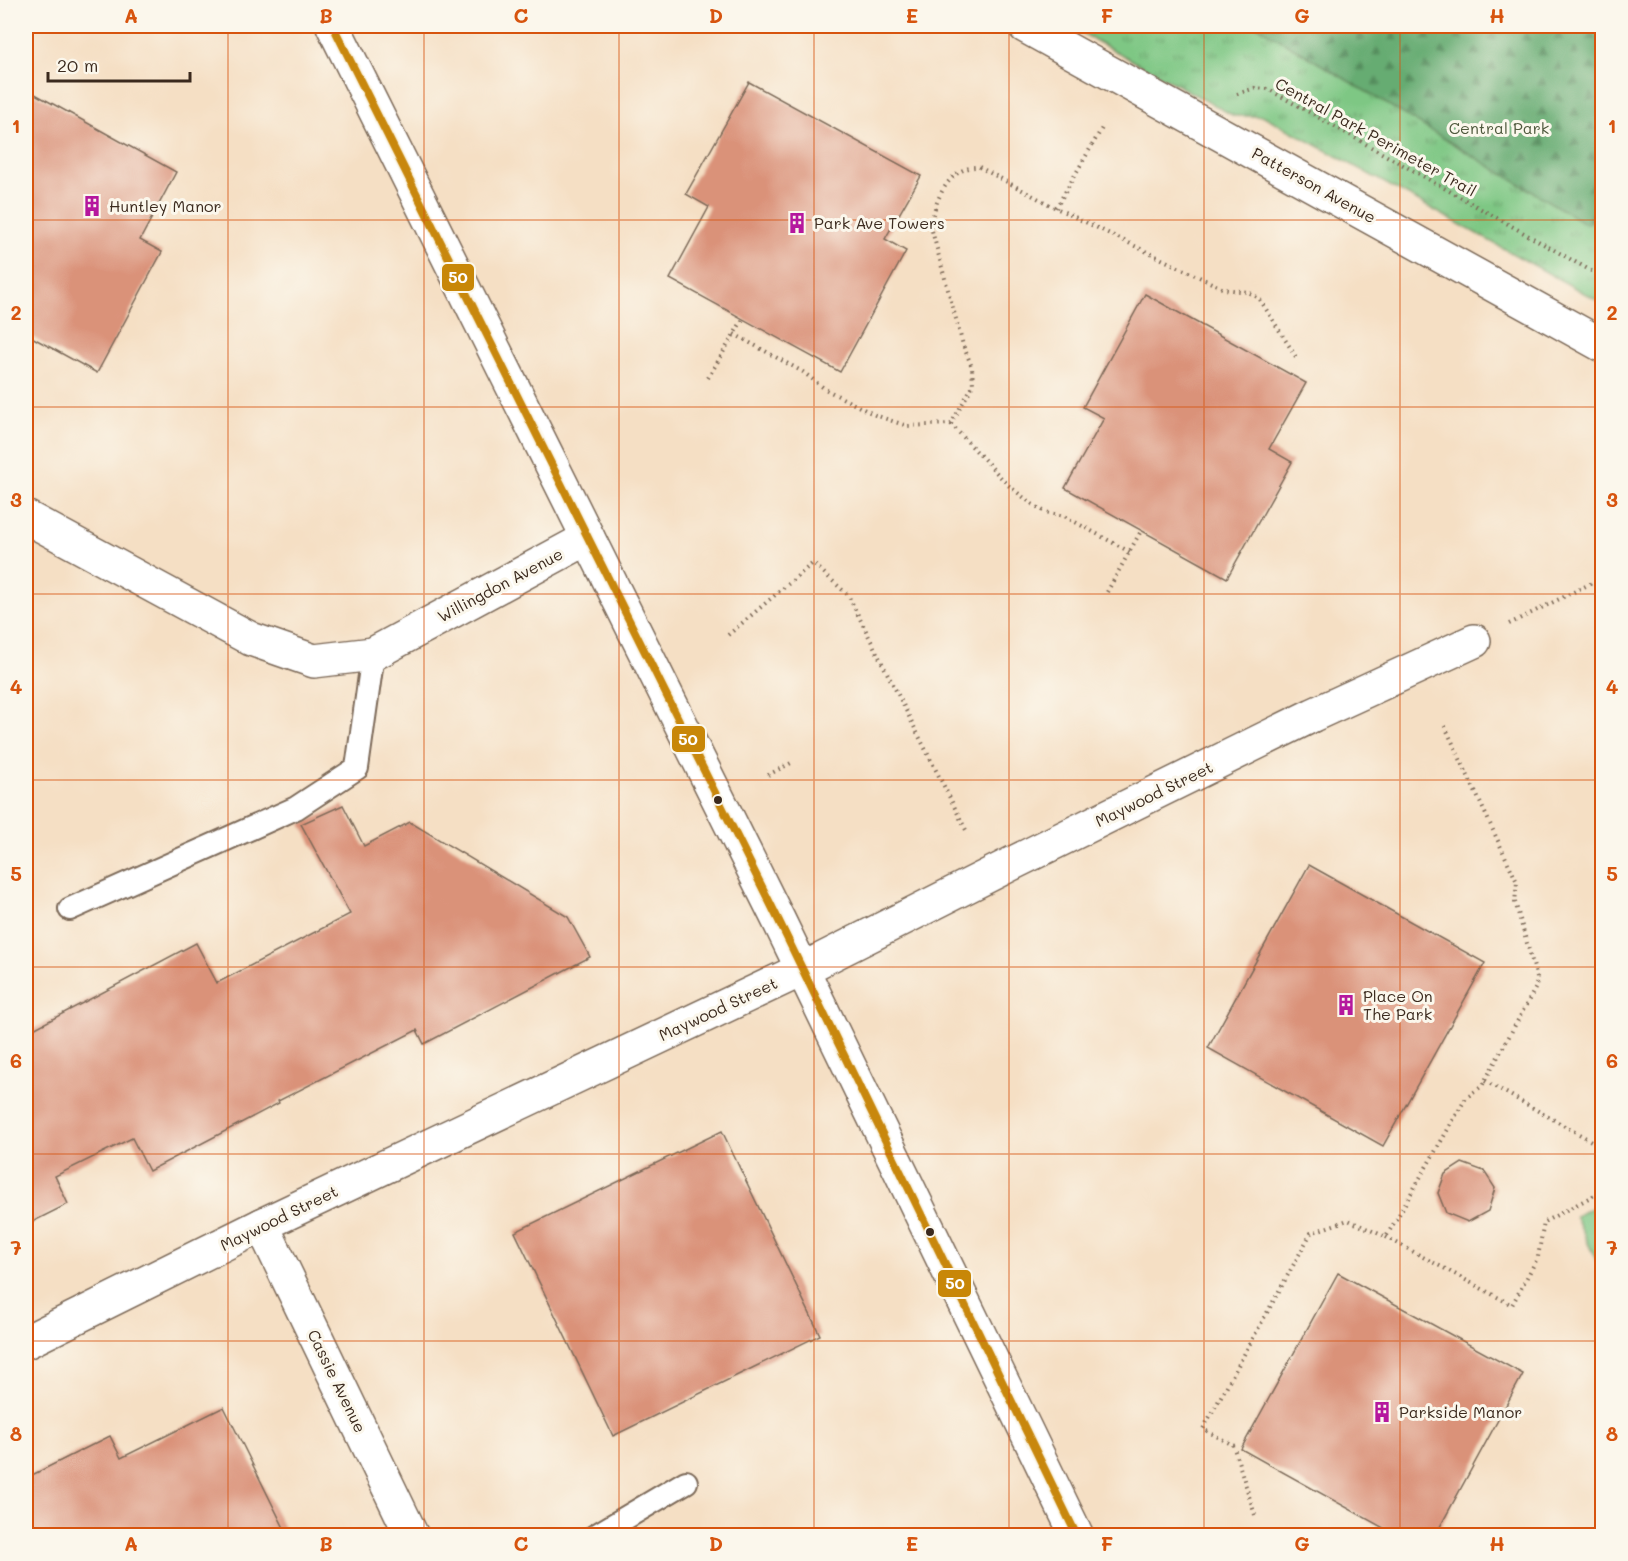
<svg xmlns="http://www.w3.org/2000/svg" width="1628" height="1561" font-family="Mali,sans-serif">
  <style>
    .grass { fill: url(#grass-tufts); stroke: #5c7851; stroke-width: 1.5 }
    .forest { fill: url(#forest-firs); stroke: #506b48; stroke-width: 1.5 }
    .pitch { fill: #7ec784; stroke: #5c7851; stroke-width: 1.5 }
    .building { fill: #da9279 }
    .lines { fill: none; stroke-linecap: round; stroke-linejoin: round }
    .service-casing { stroke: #7c6958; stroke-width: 26 }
    .minor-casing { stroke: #7c6958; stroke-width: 36 }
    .tertiary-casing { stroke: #7c6958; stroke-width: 36 }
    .secondary-casing { stroke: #7c6958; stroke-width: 36 }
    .path { stroke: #7c6958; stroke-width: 4; stroke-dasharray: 1.5 4.5; stroke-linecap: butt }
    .service { stroke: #fff; stroke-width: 22 }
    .minor { stroke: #fff; stroke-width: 33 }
    .tertiary { stroke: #fff; stroke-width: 33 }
    .secondary { stroke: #fff; stroke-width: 33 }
    .bus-1-casing { stroke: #fbf7ec; stroke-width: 12 }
    .bus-1 { stroke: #c88708; stroke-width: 8 }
    .grid { fill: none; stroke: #d7540e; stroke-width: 1.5; stroke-opacity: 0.55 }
    .bus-dot { fill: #3b2a1e; stroke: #fbf7ec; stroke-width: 2 }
    .labels { text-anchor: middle; stroke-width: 6; stroke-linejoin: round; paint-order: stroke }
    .park-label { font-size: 16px; fill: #4f593d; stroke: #fbf7ec }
    .street-label { font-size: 16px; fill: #3b2a1e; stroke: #fbf7ec }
    .poi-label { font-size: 16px; fill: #3b2a1e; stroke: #fbf7ec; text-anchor: start }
    .line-badge { stroke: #fbf7ec; stroke-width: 2 }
    .badge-label { font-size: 16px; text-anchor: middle; font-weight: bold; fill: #fff }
    .neatline { fill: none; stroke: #d7540e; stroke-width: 2 }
    .grid-label { font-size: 20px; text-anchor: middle; font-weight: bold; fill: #d7540e }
  </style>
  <defs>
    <pattern id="grass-tufts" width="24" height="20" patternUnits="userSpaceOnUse" patternTransform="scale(1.5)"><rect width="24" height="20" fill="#7ec784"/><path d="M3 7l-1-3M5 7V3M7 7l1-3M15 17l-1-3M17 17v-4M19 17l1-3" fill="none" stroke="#68a26b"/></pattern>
    <pattern id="forest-firs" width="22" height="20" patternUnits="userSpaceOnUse" patternTransform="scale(1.5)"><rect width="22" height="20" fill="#66ac72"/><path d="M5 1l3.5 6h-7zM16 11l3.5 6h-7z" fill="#558c5d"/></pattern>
  </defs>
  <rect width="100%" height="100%" fill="#fbf7ec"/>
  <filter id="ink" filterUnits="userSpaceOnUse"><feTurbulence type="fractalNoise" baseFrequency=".0167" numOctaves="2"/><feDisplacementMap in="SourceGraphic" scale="12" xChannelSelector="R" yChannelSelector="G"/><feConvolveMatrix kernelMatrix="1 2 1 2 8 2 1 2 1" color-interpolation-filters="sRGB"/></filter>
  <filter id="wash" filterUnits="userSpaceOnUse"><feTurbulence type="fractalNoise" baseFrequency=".008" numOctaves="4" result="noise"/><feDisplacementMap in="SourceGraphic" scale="24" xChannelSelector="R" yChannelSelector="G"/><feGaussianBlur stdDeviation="1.35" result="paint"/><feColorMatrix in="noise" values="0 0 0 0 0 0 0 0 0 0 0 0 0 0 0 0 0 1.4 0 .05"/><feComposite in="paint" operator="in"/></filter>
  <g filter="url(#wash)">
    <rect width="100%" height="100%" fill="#f5dfc4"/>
    <path class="grass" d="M1069,26H1602V303L1264,116H1234Z"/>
    <path class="forest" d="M1257,26H1602V215L1586,224Z"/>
    <path class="pitch" d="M1602,1203V1272L1575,1216Z"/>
    <g id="blocks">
      <g class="building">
        <path d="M749,82L921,176L885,239L906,251L840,372L670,279L709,207L686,194Z"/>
        <path d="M26,89L176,172L140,240L162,252L97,373L26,334Z"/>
        <path d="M1145,294L1306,383L1269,449L1292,462L1227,578L1065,488L1104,418L1083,407Z"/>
        <path d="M343,805L364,846L410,822L568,917L590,957L424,1044L417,1030L278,1101L279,1103L149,1171L132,1138L55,1176L68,1204L26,1225V1033L196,943L217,983L350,914L301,824Z"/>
        <path d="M1309,865L1485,963L1383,1146L1208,1048Z"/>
        <path d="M722,1131L820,1335L613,1436L515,1232Z"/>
        <path d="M1462,1163L1484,1171L1495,1188L1488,1211L1468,1222L1446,1213L1438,1193L1445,1174Z"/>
        <path d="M1338,1273L1523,1374L1435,1536H1398L1241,1449Z"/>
        <path d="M224,1407L288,1536H26V1478L110,1436L121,1458Z"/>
      </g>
    </g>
  </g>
  <g filter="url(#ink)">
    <use href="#blocks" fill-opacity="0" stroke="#7c6958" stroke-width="1.5"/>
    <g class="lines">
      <defs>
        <g id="service">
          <path d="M70,909L296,808L357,768L373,654"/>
          <path d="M595,1536L686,1482"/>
        </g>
        <g id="minor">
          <path d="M26,517L251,639L314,661L373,654L588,538"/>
          <path d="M262,1225L412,1536"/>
          <path d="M26,1342L262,1225L801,970L1015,862L1313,715L1474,641"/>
        </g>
        <path id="tertiary" d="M1025,26L1602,345"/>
        <path id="secondary" d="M333,26L779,921L1077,1536"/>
      </defs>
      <use href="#service" class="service-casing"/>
      <use href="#minor" class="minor-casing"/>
      <use href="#tertiary" class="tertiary-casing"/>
      <use href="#secondary" class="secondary-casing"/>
      <g class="path">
        <path d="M1237,94L1255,88L1268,89L1602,277"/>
        <path d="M1056,208L1102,128"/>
        <path d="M734,334L803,372L825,389L875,415L907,426L951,424L973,385L972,367L963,345L931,227C934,202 948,166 979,167L1056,208L1224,289L1248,292L1259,298L1298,360"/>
        <path d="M708,378L743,319"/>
        <path d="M951,424L1008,485L1032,504L1045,512L1064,516L1130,552"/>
        <path d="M1107,592L1141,531"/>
        <path d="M1509,624L1602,578"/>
        <path d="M728,635L813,563L848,595L967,832"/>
        <path d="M768,775L791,763"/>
        <path d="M1485,1081L1602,1147"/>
        <path d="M1386,1237L1512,1305L1538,1257L1544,1222L1602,1191"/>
        <path d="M1255,1515L1233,1445L1203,1429L1311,1233L1348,1220L1386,1237L1466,1098L1482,1086L1536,987L1537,978L1515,902L1517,882L1443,722"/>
      </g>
      <use href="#service" class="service"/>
      <use href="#minor" class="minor"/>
      <use href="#tertiary" class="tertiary"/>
      <use href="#secondary" class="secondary"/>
      <defs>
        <path id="bus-1" d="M333,26L779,921L1077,1536"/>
      </defs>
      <use href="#bus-1" class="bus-1-casing"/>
      <use href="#bus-1" class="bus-1"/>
    </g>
  </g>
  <path class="grid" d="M228,26V1536M424,26V1536M619,26V1536M814,26V1536M1009,26V1536M1204,26V1536M1400,26V1536M26,220H1602M26,407H1602M26,594H1602M26,780H1602M26,967H1602M26,1154H1602M26,1341H1602"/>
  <defs>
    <symbol id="building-bare" viewBox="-9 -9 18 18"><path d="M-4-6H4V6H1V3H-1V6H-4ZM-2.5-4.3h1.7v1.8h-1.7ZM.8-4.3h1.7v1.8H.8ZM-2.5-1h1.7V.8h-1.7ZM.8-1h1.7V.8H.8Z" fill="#b5179e" stroke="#fbf7ec" stroke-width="2.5" paint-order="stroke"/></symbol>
  </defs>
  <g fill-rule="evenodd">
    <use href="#building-bare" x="77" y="191" width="30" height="30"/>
    <use href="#building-bare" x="782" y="208" width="30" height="30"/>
    <use href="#building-bare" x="1331" y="990" width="30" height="30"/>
    <use href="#building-bare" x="1367" y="1397" width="30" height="30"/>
  </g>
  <g class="bus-dot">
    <circle cx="718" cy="800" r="5"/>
    <circle cx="930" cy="1232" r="5"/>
  </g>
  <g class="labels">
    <g class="park-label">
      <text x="1499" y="134">Central Park</text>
    </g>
    <g class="street-label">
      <text transform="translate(1376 137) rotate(29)" y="6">Central Park Perimeter Trail</text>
      <text transform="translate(1314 185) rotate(29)" y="6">Patterson Avenue</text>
      <text transform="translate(500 585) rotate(-28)" y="6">Willingdon Avenue</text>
      <text transform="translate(1154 794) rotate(-26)" y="6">Maywood Street</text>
      <text transform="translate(718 1009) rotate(-25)" y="6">Maywood Street</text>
      <text transform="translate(279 1218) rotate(-26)" y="6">Maywood Street</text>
      <text transform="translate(337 1381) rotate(64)" y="6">Cassie Avenue</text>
    </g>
    <g class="poi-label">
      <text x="109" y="212">Huntley Manor</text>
      <text x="814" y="229">Park Ave Towers</text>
      <text x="1363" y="1002">Place On<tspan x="1363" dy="18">The Park</tspan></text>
      <text x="1399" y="1418">Parkside Manor</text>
    </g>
  </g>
  <g class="line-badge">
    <rect x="441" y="263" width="34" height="29" rx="6" fill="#c88708"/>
    <rect x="671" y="725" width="35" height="28" rx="6" fill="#c88708"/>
    <rect x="937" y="1269" width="35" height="29" rx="6" fill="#c88708"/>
  </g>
  <g class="badge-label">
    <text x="458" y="283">50</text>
    <text x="688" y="745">50</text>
    <text x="955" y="1289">50</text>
  </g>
  <rect width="1628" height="1561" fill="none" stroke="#fbf7ec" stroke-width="66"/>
  <path d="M48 72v9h142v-9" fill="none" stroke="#3b2a1e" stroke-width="3"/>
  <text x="57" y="72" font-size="18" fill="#3b2a1e" stroke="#fbf7ec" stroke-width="4.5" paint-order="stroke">20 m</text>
  <rect x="33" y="33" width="1562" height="1495" class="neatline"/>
  <g class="grid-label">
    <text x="131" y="23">A</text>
    <text x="326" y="23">B</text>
    <text x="521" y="23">C</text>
    <text x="716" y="23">D</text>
    <text x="912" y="23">E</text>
    <text x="1107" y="23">F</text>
    <text x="1302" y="23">G</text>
    <text x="1497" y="23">H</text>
    <text x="16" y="133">1</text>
    <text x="1612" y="133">1</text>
    <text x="16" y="320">2</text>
    <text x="1612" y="320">2</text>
    <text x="16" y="507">3</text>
    <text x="1612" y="507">3</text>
    <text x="16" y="694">4</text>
    <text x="1612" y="694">4</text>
    <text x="16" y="881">5</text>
    <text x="1612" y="881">5</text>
    <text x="16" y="1068">6</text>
    <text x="1612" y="1068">6</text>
    <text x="16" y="1255">7</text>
    <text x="1612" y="1255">7</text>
    <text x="16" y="1441">8</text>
    <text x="1612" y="1441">8</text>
    <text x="131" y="1551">A</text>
    <text x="326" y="1551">B</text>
    <text x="521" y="1551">C</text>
    <text x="716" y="1551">D</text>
    <text x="912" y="1551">E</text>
    <text x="1107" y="1551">F</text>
    <text x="1302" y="1551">G</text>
    <text x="1497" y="1551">H</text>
  </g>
</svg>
